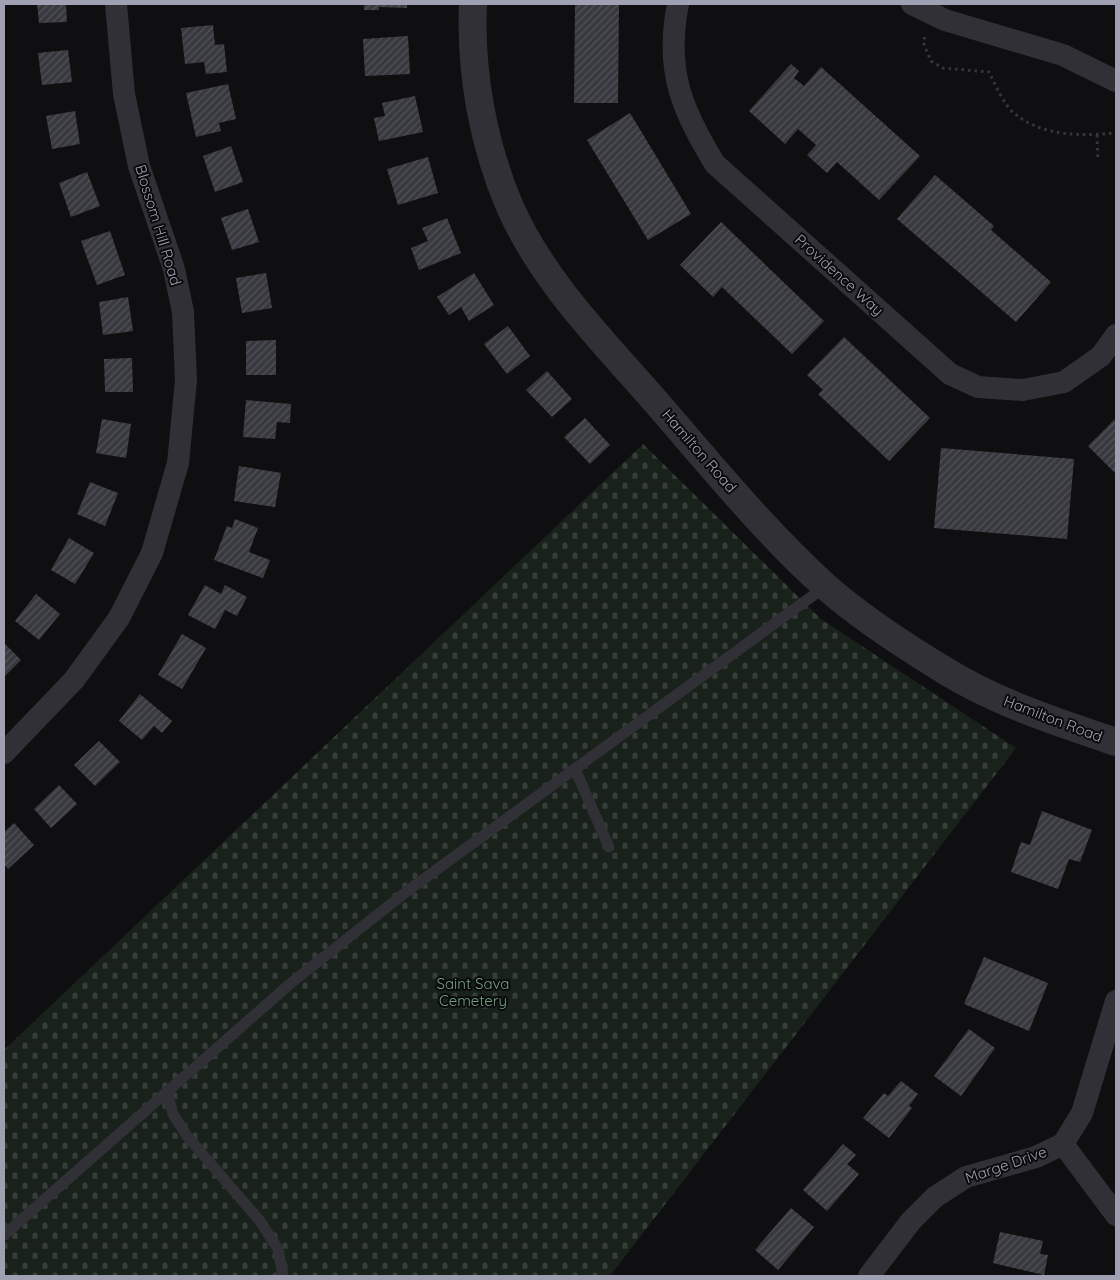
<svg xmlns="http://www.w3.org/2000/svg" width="1120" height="1280" font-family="Quicksand,sans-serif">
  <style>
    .cemetery { fill: url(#cemetery-stones) }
    .building { fill: url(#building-hatch) }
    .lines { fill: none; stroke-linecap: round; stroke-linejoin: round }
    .path { stroke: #36363d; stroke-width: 3; stroke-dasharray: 2.5 4; stroke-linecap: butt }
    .service { stroke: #303036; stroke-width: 11 }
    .minor { stroke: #303036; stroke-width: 22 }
    .tertiary { stroke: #303036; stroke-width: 28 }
    .labels { text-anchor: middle; stroke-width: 4; stroke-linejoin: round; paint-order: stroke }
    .street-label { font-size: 15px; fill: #9fa1b3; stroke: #0a0a0c }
    .park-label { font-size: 15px; fill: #73a17e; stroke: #0a0a0c }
  </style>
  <defs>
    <pattern id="cemetery-stones" width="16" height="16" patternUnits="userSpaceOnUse" patternTransform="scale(1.25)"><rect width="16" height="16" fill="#19211b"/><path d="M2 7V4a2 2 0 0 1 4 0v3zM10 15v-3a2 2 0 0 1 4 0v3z" fill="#373e3a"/></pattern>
    <pattern id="building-hatch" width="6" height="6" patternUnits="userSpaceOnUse" patternTransform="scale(1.25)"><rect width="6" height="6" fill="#38393f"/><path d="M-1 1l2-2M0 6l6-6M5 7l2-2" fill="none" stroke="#525258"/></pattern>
  </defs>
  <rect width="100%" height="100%" fill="#0f0f11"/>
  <path class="cemetery" d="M643,444L821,619L1016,748L610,1276H4V1050Z"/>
  <g class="building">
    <path d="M37,4H66L67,22L39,23Z"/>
    <path d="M364,4H407V8L379,7V10H364Z"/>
    <path d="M575,4H619L618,103H574Z"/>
    <path d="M213,25L215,45L224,44L227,72L206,74L204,62L185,64L181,28Z"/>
    <path d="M408,36L410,74L365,76L363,39Z"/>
    <path d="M68,50L72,82L42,85L38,53Z"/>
    <path d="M791,64L799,71L794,78L804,86L821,67L920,156L879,200L837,162L827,173L807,155L816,145L798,129L785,144L749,111Z"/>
    <path d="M228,84L236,119L219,123L221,131L196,137L186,93Z"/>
    <path d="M415,96L423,132L379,141L374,118L385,116L382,103Z"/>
    <path d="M75,111L80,144L52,149L46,116Z"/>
    <path d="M630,113L691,214L648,240L587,140Z"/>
    <path d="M231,146L243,182L215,192L203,156Z"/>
    <path d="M428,157L438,193L398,205L387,169Z"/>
    <path d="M87,172L100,206L71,217L59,183Z"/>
    <path d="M935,175L994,226L991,230L1051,282L1016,322L897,219Z"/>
    <path d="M248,209L259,242L232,250L221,218Z"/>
    <path d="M447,218L461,253L419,270L411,248L428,241L422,228Z"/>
    <path d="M721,222L824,321L792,354L722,287L713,297L680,265Z"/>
    <path d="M110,231L125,275L97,285L81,241Z"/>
    <path d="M266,273L272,308L242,313L236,278Z"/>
    <path d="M474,273L494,305L469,321L461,307L449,315L437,297Z"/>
    <path d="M128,297L133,331L103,335L99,302Z"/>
    <path d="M508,326L530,356L507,374L484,344Z"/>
    <path d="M844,337L930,418L889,461L818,394L823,390L807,375Z"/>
    <path d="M276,340V375H246V341Z"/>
    <path d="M132,358L133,392H105L104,359Z"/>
    <path d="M547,371L572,399L552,417L526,390Z"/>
    <path d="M246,400L291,404L290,423L277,422L275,439L243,437Z"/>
    <path d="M585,418L610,445L590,464L564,437Z"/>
    <path d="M1116,418V474L1088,446Z"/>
    <path d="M102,419L131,424L126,458L96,453Z"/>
    <path d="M941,448L1074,459L1067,539L934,528Z"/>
    <path d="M239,466L281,473L275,507L234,501Z"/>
    <path d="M90,482L118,493L105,526L77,514Z"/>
    <path d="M235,519L258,528L249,552L270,560L263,578L214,560L227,526L232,528Z"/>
    <path d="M69,538L94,553L75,584L51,570Z"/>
    <path d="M205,585L221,594L225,585L247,597L237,616L225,610L215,629L188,615Z"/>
    <path d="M36,594L60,614L39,640L15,621Z"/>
    <path d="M182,634L206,648L182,689L158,675Z"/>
    <path d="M4,643L21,660L4,677Z"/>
    <path d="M140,694L172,721L162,733L154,726L142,740L119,721Z"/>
    <path d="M99,741L120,762L95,786L74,765Z"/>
    <path d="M59,785L77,804L51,828L34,809Z"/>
    <path d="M1042,811L1092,830L1080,862L1069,859L1058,889L1011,872L1021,842L1030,845Z"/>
    <path d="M14,823L34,845L8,869L4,864V832Z"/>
    <path d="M984,957L1048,983L1029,1031L964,1004Z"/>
    <path d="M969,1029L995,1048L961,1096L934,1076Z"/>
    <path d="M901,1081L918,1094L909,1106L912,1108L889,1138L863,1118L884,1093L888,1096Z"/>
    <path d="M843,1144L856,1155L847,1164L859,1174L827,1211L803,1190Z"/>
    <path d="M791,1208L814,1227L778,1270L755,1250Z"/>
    <path d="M1000,1232L1043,1241L1040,1254L1048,1255L1044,1275L993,1263Z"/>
  </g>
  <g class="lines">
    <g class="path">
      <path d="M925,37L923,42L931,61L943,68L989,72C996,86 1003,104 1015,114C1043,137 1083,136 1116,133"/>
      <path d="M1097,135L1098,161"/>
    </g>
    <g class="service">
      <path d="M575,769L609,847"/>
      <path d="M167,1092L173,1114L187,1136L260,1221L278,1249L283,1276"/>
      <path d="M4,1235L291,983L410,889L826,586"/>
    </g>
    <g class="minor">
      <path d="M678,4C665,69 681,109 715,164L950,374L978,387L1023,390L1064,382L1101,356L1116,335"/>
      <path d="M912,4L945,20L1063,55L1116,81"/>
      <path d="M4,753L74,680L119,618L152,553L178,463L186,380L183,312L174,269L139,166L124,94L116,4"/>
      <path d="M1116,1001L1082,1113L1063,1144L1116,1215"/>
      <path d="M869,1276L911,1221L935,1197L966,1177L1036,1157L1063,1144"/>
    </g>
    <path class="tertiary" d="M473,4C470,72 483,144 510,207C542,279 598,336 649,394C706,459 761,528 825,586C861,618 903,645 944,670C997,703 1057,722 1116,742"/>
  </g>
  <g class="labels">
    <g class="street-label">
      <text transform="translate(158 225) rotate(73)" y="5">Blossom Hill Road</text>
      <text transform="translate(839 275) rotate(42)" y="5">Providence Way</text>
      <text transform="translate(699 451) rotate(49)" y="5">Hamilton Road</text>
      <text transform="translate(1053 719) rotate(21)" y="5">Hamilton Road</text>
      <text transform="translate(1006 1165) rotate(-19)" y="5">Marge Drive</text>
    </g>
    <g class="park-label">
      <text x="473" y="989">Saint Sava<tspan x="473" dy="17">Cemetery</tspan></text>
    </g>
  </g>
  <rect width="1120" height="1280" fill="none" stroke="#9fa1b3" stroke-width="10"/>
</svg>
